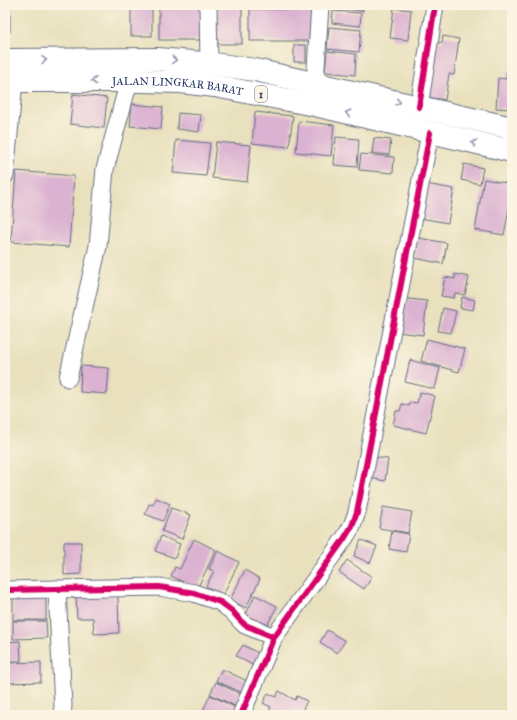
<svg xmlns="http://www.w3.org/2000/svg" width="517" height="720" font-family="'IM FELL Great Primer',serif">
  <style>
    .building { fill: #dbb2d1 }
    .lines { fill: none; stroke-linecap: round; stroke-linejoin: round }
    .minor-casing { stroke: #636d7f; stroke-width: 19 }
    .highway-casing { stroke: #636d7f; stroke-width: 24 }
    .minor { stroke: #fff; stroke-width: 17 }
    .highway { stroke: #fff; stroke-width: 22 }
    .cycleway-casing { stroke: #fcf5e5; stroke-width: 8 }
    .cycleway { stroke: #d6006c; stroke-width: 6 }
    .oneway { stroke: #8d97ae }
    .labels { text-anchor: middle; stroke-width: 4; stroke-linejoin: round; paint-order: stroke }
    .shield { fill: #fcf5e5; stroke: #5e6a86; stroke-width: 1 }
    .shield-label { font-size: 10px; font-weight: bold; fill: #1b2f5e }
    .street-label { font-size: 11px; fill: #1b2f5e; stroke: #fcf5e5 }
  </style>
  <rect width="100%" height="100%" fill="#fcf5e5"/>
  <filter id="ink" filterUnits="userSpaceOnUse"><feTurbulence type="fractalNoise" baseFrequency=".025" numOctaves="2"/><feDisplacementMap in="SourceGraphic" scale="8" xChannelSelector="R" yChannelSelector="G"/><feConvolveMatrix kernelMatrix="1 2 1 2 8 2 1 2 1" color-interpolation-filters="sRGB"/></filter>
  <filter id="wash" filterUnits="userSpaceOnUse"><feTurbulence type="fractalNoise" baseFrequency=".012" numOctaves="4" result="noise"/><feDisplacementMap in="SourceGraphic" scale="16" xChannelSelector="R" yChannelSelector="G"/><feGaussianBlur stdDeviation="0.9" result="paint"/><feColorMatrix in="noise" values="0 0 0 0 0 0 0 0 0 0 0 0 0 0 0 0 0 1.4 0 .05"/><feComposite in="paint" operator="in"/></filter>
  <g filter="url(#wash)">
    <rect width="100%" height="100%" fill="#e9e1bd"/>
    <g id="blocks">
      <g class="building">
        <rect x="5" y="5" width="5" height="27"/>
        <rect x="131" y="5" width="21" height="31"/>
        <rect x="159" y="5" width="44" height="35"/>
        <rect x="214" y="5" width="28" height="39"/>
        <path d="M335,5H363V11L335,8Z"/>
        <path d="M394,8L411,10L408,40L390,38Z"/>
        <path d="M250,9L314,10V41H250Z"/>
        <path d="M333,11L361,13L360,26L332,23Z"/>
        <path d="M329,27L361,30L359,52L327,49Z"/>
        <path d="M443,36L459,39L454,75L449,74L445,100L426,97L435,42L442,43Z"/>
        <rect x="294" y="45" width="12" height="17"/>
        <path d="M327,51L356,54L355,75L325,72Z"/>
        <path d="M507,71L512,72V109L496,108L498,78L506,79Z"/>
        <path d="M73,94L107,98L104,128L70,124Z"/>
        <path d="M132,104L163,107L161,129L130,126Z"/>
        <path d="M255,112L293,116L289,147L252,143Z"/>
        <path d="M178,113L201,115L199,132L177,129Z"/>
        <path d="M299,121L334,125L331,156L296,152Z"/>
        <path d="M336,137L359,139L357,167L334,165Z"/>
        <path d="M374,138L391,140L389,155L372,153Z"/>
        <path d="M176,140L210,143L206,176L173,173Z"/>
        <path d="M216,142L251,145L247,182L212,178Z"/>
        <path d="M361,154L394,157L393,173L359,170Z"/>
        <path d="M464,164L483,168L480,184L461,180Z"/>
        <path d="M16,171L74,176L69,247L11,242Z"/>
        <path d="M484,179L512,184V193L504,235L475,230Z"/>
        <path d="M426,184L454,189L448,223L420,218Z"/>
        <path d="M419,238L447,243L443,264L415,258Z"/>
        <path d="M455,274L469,277L465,295L455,293L454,298L441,296L445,277L455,279Z"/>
        <path d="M462,297L475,300L473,310L460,308Z"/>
        <path d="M400,298L427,301L423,335L397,332Z"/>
        <path d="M443,308L456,311L451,333L438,331Z"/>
        <path d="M427,339L465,349L459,372L421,361Z"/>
        <path d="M410,360L440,368L435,389L405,382Z"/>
        <path d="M81,366L109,368L107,394L80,392Z"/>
        <path d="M420,392L435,396L426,433L393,425L396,411H400L402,404L409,406L410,402L417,403Z"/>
        <path d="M373,457L388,459L385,481L370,478Z"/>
        <path d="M156,498L170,504L163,521L145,514L149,504L153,505Z"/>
        <path d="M383,507L412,512L408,533L379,528Z"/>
        <path d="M171,508L191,515L182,539L162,531Z"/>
        <path d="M392,531L409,534L406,552L389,549Z"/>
        <path d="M161,536L180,544L175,558L155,551Z"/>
        <path d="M194,539L216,550L197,589L171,576L175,567L180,569Z"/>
        <path d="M361,540L377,546L370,563L354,556Z"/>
        <path d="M64,542H81V574L64,575Z"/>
        <path d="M218,551L239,562L223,595L206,586L214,571L209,569Z"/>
        <path d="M347,560L372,577L364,589L339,572Z"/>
        <path d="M245,570L260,579L246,608L230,600Z"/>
        <path d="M255,595L277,606L265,630L244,619Z"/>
        <path d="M46,596V620H13V597Z"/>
        <path d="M76,596H118L119,633L94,634L93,618H77Z"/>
        <path d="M13,621H46L47,638L13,639Z"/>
        <path d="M327,630L345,641L337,653L320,642Z"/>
        <path d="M20,641L21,661H5V642Z"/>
        <path d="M243,645L260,654L254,666L236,656Z"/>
        <path d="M41,662V682L6,683V663Z"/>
        <path d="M222,669L249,682L243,693L216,681Z"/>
        <path d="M216,682L243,695L237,707L210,694Z"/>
        <path d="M279,691L295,700L297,696L307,701L300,715H276L269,711L271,707L263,703L268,693L276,697Z"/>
        <path d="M210,695L237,708L234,715H201Z"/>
        <path d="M263,711L272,715H261Z"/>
      </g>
    </g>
  </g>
  <g filter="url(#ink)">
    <use href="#blocks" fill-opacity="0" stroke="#636d7f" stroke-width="1"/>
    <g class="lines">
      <defs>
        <g id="minor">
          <path d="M208,5L209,64"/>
          <path d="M315,84L320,5"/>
          <path d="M419,107L435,5"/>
          <path d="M5,175L14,81"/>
          <path d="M68,378L98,246L105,169L129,81"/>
          <path d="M57,589L63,706L62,715"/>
          <path d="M5,590L159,587L194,593L220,602L233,612L241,621L245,625L274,637"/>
          <path d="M241,715L274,637L344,539L352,526L357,512L430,133"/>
        </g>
        <g id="highway">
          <path d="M5,60L158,59L214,64L255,70L512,128"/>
          <path id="s1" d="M5,81H141L180,82L215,86L315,105L512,151"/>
        </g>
      </defs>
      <use href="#minor" class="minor-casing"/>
      <use href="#highway" class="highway-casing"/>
      <use href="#minor" class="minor"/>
      <use href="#highway" class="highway"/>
      <defs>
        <g id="cycleway">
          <path d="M419,107L435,5"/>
          <path d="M5,590L159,587L194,593L220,602L233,612L241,621L245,625L274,637"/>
          <path d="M241,715L274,637L344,539L352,526L357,512L430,133"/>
        </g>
      </defs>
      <use href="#cycleway" class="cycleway-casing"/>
      <use href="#cycleway" class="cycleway"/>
    </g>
    <defs><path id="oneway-chevron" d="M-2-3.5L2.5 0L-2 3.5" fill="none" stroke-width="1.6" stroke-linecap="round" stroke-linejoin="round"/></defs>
    <g class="oneway">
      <use href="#oneway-chevron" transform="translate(44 60) rotate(-1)"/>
      <use href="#oneway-chevron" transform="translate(174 60) rotate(4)"/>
      <use href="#oneway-chevron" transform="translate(94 81) rotate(-180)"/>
      <use href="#oneway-chevron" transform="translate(398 102) rotate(13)"/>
      <use href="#oneway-chevron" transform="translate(348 113) rotate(-166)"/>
      <use href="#oneway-chevron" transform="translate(474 143) rotate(-167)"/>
    </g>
  </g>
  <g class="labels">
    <rect class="shield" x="255" y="86" width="12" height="16" rx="3"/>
    <g class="shield-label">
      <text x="261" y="98">1</text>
    </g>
    <g class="street-label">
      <text dy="4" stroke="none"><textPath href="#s1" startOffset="173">JALAN LINGKAR BARAT</textPath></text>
    </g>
  </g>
  <rect width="517" height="720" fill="none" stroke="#fcf5e5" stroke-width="20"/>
</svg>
